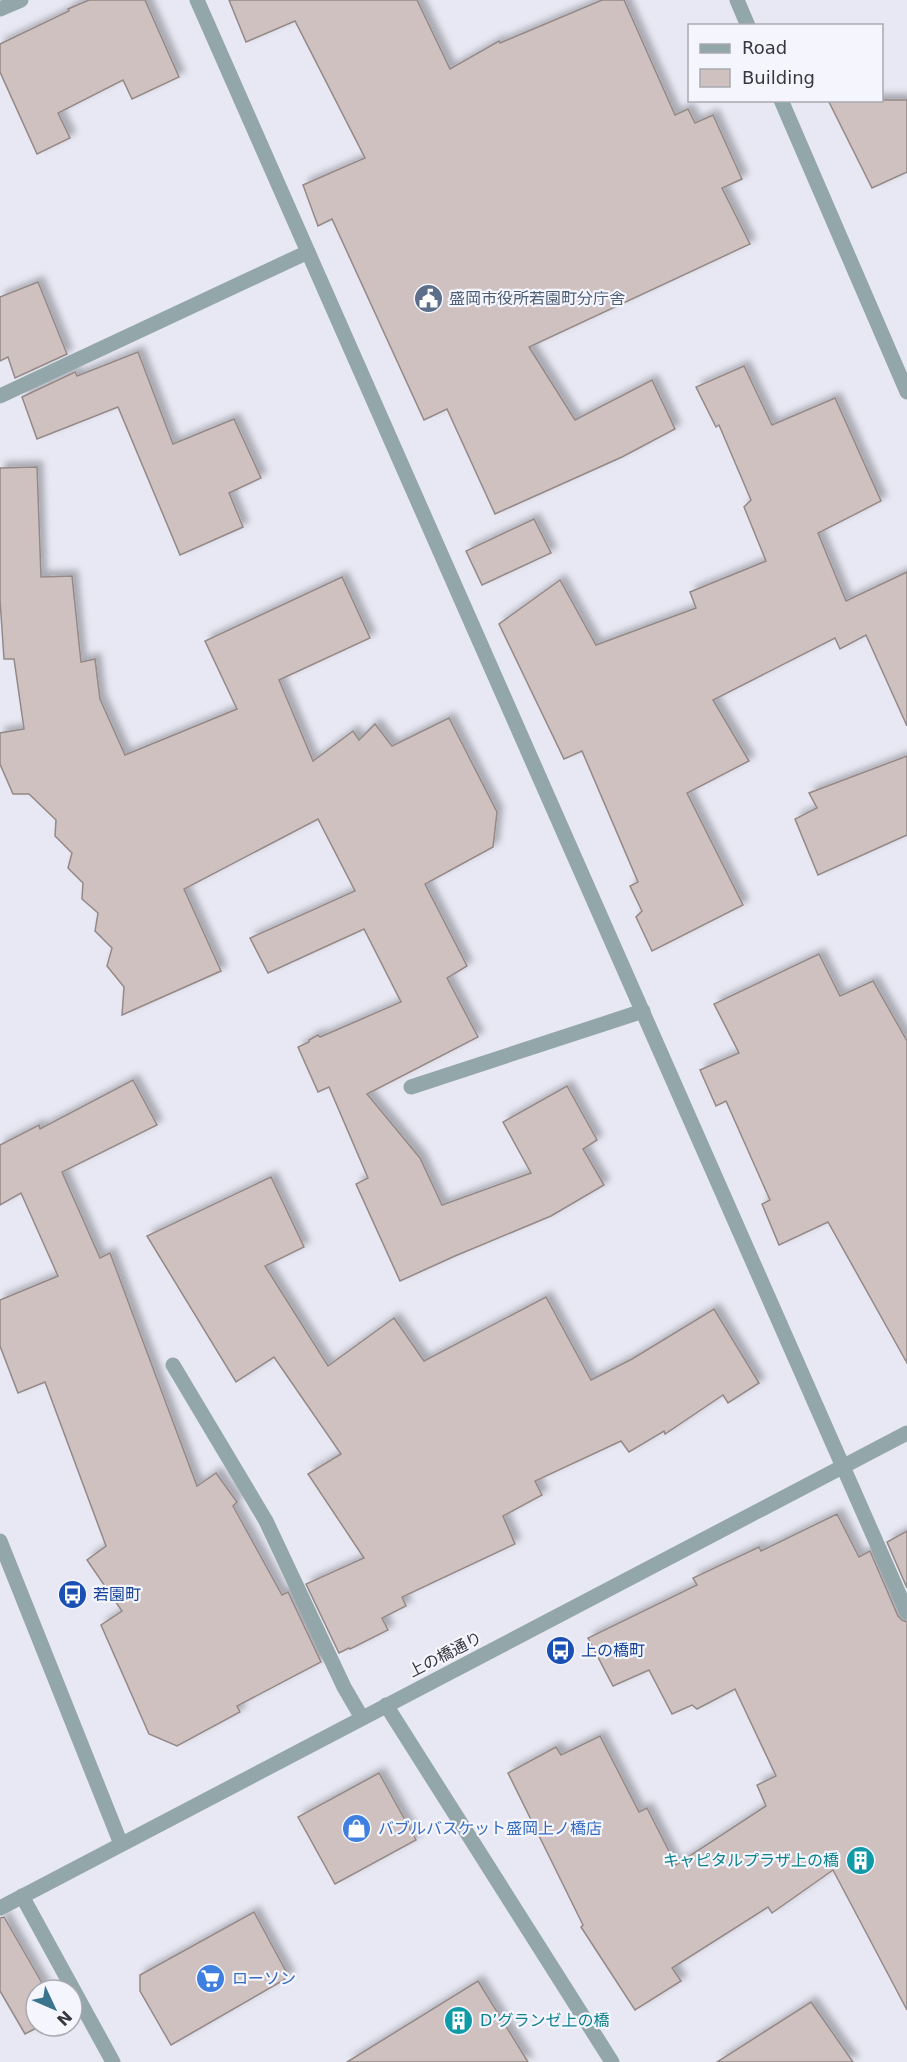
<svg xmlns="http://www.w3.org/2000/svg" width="907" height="2062" font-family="'DejaVu Sans','Noto Sans JP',sans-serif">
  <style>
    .building { fill: #cec1bf; stroke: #958987; stroke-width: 1.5; filter: url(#shadow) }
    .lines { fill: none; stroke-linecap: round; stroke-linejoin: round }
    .service { stroke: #93a7ab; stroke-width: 15 }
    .minor { stroke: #93a7ab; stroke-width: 15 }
    .tertiary { stroke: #93a7ab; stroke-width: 15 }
    .labels { text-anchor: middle; stroke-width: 4.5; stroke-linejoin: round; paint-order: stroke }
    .service-label { font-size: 16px; fill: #4e5e75; stroke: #f5f5fe; text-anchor: start }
    .transit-label { font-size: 16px; fill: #164399; stroke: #f5f5fe; text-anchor: start }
    .street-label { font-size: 16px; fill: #37373c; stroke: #f5f5fe }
    .shop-label { font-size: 16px; fill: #366cbe; stroke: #f5f5fe; text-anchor: start }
    .culture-label { font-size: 16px; fill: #0d838f; stroke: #f5f5fe; text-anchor: end }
  </style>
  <defs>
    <filter id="shadow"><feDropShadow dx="5.5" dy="-5.5" stdDeviation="3" flood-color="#0004"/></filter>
  </defs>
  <rect width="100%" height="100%" fill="#e7e8f3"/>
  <g class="building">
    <path d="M89,0H145L179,77L132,99L123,80L58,113L70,138L37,154L0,72V44L69,11L68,9Z"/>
    <path d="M229,0H417L450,69L499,41L500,43L602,0H624L675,115L688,109L695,123L713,115L742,179L722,188L750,244L529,347L575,420L652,380L675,429L622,457L495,514L447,409L424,420L332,219L318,226L303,185L365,158L295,21L246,42Z"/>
    <path d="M828,100H907V172L872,188Z"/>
    <path d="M38,282L67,354L15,378L8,357L0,361V297Z"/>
    <path d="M138,352L173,444L234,419L261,478L229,493L243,527L180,555L118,407L37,439L22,397L75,372L77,376Z"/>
    <path d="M744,366L772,425L835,398L881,501L818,533L846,601L907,572V726L866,635L840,649L835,638L713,700L749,761L687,793L743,905L652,951L636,917L642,911L630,886L638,882L582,751L564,759L499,624L560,580L596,645L696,608L690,592L766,561L744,507L751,500L719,425L716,427L696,387Z"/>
    <path d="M37,467L41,577L72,576L81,662L95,659L100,699L125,755L237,709L205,641L342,577L370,638L279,680L313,761L353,731L359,740L375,724L392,746L449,718L497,812L493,847L425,884L467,966L447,978L478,1037L367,1094L420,1158L442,1205L531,1173L503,1122L567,1086L597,1140L583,1149L604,1185L551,1216L455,1256L400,1281L356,1184L368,1178L329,1087L318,1092L298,1047L309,1042V1040L318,1035L320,1037L401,1002L364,929L268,973L250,938L355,891L318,819L184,889L221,971L122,1015L124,987L107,966L112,948L95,931L98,913L82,899L83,883L68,868L72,853L55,836L56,820L29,794H13L0,764V733L24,729L14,659H4L0,600V468Z"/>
    <path d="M534,519L551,553L482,585L466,551Z"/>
    <path d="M907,756V835L818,875L795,819L817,808L809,793Z"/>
    <path d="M819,954L840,996L873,981L907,1041V1363L828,1222L779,1245L762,1204L770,1200L726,1101L716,1106L700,1070L739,1053L714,1004Z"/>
    <path d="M133,1080L157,1125L62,1172L100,1258L110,1253L197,1486L216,1473L237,1502L233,1506L282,1595L288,1592L321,1662L237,1706L240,1712L177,1746L149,1734L101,1625L122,1611L87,1560L106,1546L45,1382L18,1393L0,1346V1300L58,1276L21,1193L0,1205V1145L39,1125L40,1129Z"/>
    <path d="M271,1177L304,1247L265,1266L328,1366L394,1318L424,1361L546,1297L591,1380L632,1359L714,1309L759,1383L728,1403L723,1395L665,1434L664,1431L629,1452L621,1441L535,1481L542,1495L503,1516L515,1544L402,1597L406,1606L382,1618L388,1630L350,1649L349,1648L339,1653L306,1584L364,1558L308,1474L341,1454L274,1357L236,1382L147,1236Z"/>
    <path d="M837,1514L859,1557L870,1551L898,1616L902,1620L907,1622V2010L833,1870L772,1913L768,1907L672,1968L681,1981L635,2010L581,1927L583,1925L508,1773L556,1747L561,1755L600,1736L639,1812L647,1808L676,1865L766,1806L757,1785L776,1776L735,1689L697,1709L692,1705L672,1714L649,1670L613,1686L588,1638L697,1585L693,1578L759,1547L761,1551Z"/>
    <path d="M907,1531V1588L887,1542Z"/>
    <path d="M379,1773L416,1840L335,1884L298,1817Z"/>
    <path d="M254,1912L289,1977L171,2045L140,1991V1975Z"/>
    <path d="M4,1917L46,1990H36V2026H40L25,2034L0,1991V1918Z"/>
    <path d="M478,1981L528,2062H347Z"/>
    <path d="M811,2002L853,2062H717Z"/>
  </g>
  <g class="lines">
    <g class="service">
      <path d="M0,396L308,252"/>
      <path d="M411,1087L643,1011"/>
      <path d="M173,1365L266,1521L344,1687L362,1718"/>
      <path d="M22,1896L113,2062"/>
    </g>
    <g class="minor">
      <path d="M197,0L907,1612"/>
      <path d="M0,9L21,0"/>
      <path d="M386,1705L612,2062"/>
    </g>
    <g class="tertiary">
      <path d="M737,0L748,26"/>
      <path d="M781,100L907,392"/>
      <path d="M0,1541L121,1844"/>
      <path d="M0,1908L907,1433"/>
    </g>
  </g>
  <defs>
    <symbol id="civic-disc" viewBox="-11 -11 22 22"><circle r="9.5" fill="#5c6f8a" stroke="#f5f5fe"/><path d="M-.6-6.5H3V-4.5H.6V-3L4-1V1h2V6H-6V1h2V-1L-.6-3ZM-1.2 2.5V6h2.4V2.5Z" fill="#fff"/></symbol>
    <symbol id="bus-disc" viewBox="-11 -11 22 22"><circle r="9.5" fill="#1a4fb4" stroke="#f5f5fe"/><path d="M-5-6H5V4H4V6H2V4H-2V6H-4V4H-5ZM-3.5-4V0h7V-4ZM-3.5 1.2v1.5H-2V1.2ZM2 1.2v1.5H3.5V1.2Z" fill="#fff"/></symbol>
    <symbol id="shop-disc" viewBox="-11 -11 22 22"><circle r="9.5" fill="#3f7fe0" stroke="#f5f5fe"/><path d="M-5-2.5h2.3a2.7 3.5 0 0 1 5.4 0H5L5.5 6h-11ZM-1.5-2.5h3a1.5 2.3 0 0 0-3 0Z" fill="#fff"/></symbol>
    <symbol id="building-disc" viewBox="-11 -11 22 22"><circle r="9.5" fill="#0f9aa8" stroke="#f5f5fe"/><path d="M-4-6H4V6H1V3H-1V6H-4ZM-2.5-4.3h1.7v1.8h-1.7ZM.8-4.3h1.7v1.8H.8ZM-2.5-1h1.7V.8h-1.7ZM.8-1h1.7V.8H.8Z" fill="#fff"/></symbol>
    <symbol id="supermarket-disc" viewBox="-11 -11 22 22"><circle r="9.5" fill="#3f7fe0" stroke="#f5f5fe"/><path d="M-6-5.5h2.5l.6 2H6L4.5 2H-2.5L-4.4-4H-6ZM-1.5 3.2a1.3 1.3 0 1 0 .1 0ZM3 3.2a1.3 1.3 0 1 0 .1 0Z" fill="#fff"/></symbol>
  </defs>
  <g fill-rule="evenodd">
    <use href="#civic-disc" x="412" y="282" width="33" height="33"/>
    <use href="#bus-disc" x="56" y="1578" width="33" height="33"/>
    <use href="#bus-disc" x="544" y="1634" width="33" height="33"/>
    <use href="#shop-disc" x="340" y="1812" width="33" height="33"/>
    <use href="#building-disc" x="844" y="1844" width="33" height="33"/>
    <use href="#supermarket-disc" x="194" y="1962" width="33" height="33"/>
    <use href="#building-disc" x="442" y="2004" width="33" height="33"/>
  </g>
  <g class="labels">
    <g class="service-label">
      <text x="449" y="304">盛岡市役所若園町分庁舎</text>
    </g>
    <g class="transit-label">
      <text x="93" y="1600">若園町</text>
      <text x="581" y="1656">上の橋町</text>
    </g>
    <g class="street-label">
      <text transform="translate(445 1654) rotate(-27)" y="6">上の橋通り</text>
    </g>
    <g class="shop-label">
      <text x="378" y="1834">バブルバスケット盛岡上ノ橋店</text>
      <text x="232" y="1984">ローソン</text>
    </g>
    <g class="culture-label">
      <text x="839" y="1866">キャピタルプラザ上の橋</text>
      <text x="480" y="2026" text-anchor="start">D’グランゼ上の橋</text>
    </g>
  </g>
  <rect x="688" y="24" width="195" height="78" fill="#f5f5fe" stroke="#a9a9b0" stroke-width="1.5"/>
  <rect x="700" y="44" width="30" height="9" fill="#93a7ab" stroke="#a9a9b0" stroke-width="1.5"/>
  <text x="742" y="54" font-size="18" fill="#37373c">Road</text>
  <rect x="700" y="69" width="30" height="18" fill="#cec1bf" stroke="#a9a9b0" stroke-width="1.5"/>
  <text x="742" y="84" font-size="18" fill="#37373c">Building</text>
  <g transform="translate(54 2008) rotate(134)"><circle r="28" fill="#f5f5fe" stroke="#a9a9b0" stroke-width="1.5"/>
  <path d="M0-4.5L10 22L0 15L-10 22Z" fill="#3a748d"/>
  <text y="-9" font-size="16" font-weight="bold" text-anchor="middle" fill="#37373c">N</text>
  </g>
</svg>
